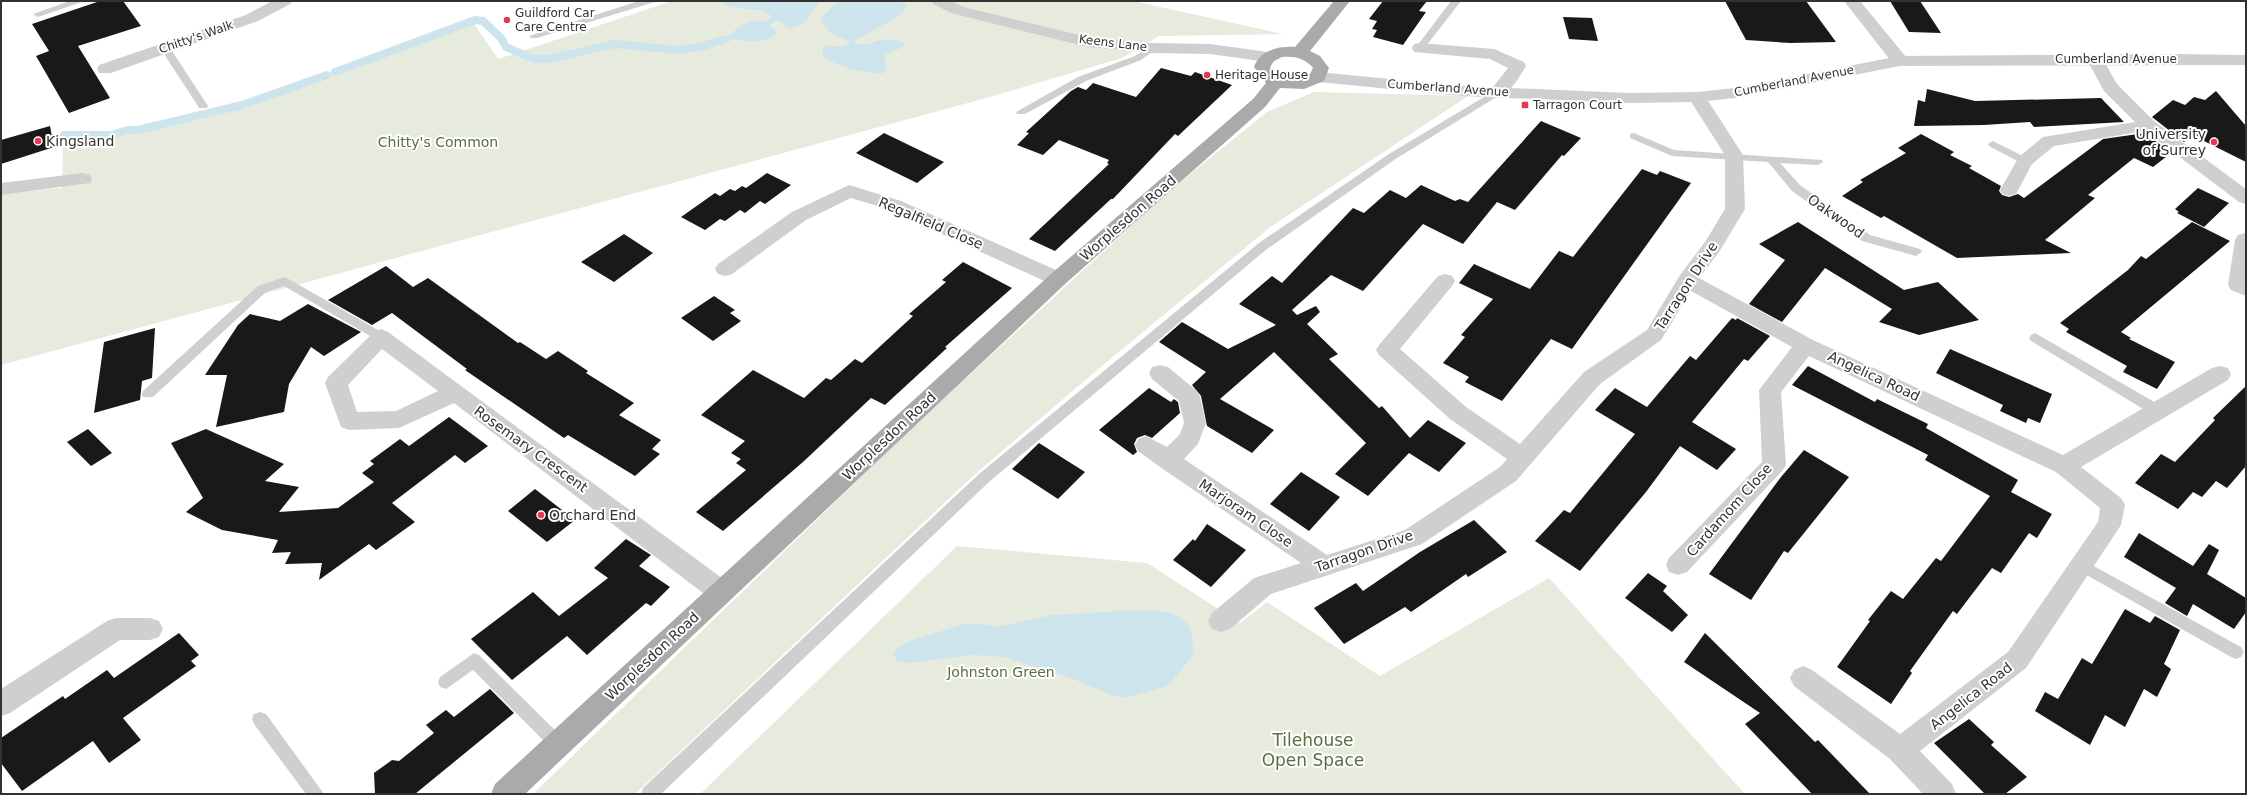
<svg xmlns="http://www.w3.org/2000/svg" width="2247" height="795" font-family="'DejaVu Sans',sans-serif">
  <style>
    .green { fill: #e6ebdd }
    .water { fill: #cde4ed }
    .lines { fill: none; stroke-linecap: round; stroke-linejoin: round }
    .stream { stroke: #cde4ed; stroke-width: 8 }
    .building { fill: #191919 }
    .service { fill: #cfcfcf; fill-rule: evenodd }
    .minor { fill: #cfcfcf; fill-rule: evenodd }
    .tertiary { fill: #cfcfcf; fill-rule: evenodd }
    .primary { fill: #aaa; fill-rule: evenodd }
    .poi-dot { fill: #e73555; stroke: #fff; stroke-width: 1.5 }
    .labels { text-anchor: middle; stroke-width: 4; stroke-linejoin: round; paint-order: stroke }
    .far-poi-label { font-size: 12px; fill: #323232; stroke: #fff; text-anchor: start }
    .far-street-label { font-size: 12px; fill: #323232; stroke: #fff }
    .poi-label { font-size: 14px; fill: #323232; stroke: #fff; text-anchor: start }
    .park-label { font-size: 14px; fill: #5a6e3e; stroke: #fff }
    .street-label { font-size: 14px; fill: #323232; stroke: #fff }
    .near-park-label { font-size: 17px; fill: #5a6e3e; stroke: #fff }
  </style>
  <rect width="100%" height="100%" fill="#fff"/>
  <g class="green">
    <path d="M672,1H1133L1283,34L1159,36L1122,58L990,97L1,365V194L62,188L63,142L243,103L473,22L498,59Z"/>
    <path d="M1314,92L1468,96L1269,228L1097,370L973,476L635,794H533L911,429L1167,193L1267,112Z"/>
    <path d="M957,546L1147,563L1240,623L1267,602L1380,676L1549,578L1745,794H700Z"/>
  </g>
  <g class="water">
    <path d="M721,1H820C810,14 806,27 788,28L781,22L775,21L769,26L776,31V34C761,47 744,39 726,39C739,26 746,19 766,21L772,17C760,4 733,13 721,1Z"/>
    <path d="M839,1H899L908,5L900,15L855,41L856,44C874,47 885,32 905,44L903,47L884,55L886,68L884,73C872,75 831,65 823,56V49L827,45L843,47L851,42L831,33L821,21L824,15Z"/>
    <path d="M1137,610C1156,611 1181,609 1190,629C1194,638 1192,646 1193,655L1169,685L1126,698L1114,696L1071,678L1003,657L973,655L910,663L896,660L894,655L897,649L907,642L963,624H978L997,627L1052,615Z"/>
  </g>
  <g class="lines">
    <g class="stream">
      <path d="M335,72L475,20L483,21L501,38L506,47L534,59H550L614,44L679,50L700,47L726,39"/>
      <path d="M64,135H112L127,130H138L242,105L327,75"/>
    </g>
  </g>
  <g class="building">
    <path d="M100,1H123L141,26L78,46L110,98L69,113L36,56L49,51L32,24Z"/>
    <path d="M1383,1H1427L1419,11L1426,12L1403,45L1373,37L1377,30L1372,29L1377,21L1369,19Z"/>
    <path d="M1725,1H1806L1836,42L1790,43L1746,40Z"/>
    <path d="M1890,1H1920L1941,33L1909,32Z"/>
    <path d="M1563,17L1592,18L1598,41L1569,39Z"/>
    <path d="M1161,68L1191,76L1195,72L1232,85L1178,136L1175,134L1113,199H1111L1055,251L1029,239L1109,164L1107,163L1109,160L1059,140L1043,155L1017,145L1029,133L1026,132L1071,91L1078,87L1086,90L1093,83L1136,97Z"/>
    <path d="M1927,89L1975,101L2101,98L2124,122L2034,127L2030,122L1984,125L1914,126L1918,100L1925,102Z"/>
    <path d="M2216,91L2246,126V162L2192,135L2184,142L2152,117L2173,100L2185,105L2194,97L2205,100Z"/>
    <path d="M1541,121L1581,138L1564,156L1562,155L1515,210L1497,202L1463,244L1423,224L1363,291L1331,275L1292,310L1297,315L1316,306L1320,312L1307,324L1338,354L1329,359L1379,408L1382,406L1410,438L1428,420L1466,443L1439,472L1409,453L1368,496L1335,474L1366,443L1274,352L1220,399L1274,430L1252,453L1207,426L1201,396L1192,385L1206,372L1159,342L1182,322L1228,349L1276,325L1239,304L1272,276L1282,283L1353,208L1364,213L1390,190L1406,198L1421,185L1455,201L1460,199L1468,202Z"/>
    <path d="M50,126L54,147L1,164V140Z"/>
    <path d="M884,133L944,162L917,183L856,153Z"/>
    <path d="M2145,133L2171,153L2153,167L2134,158L2088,195L2095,198L2045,240L2071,253L1957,258L1884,216L1881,218L1842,196L1863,182L1860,180L1906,153L1898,148L1921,134L1954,152L1950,155L1972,166L1969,168L2001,186L1999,191L2002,195L2009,197L2018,194L2024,198L2103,139Z"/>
    <path d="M1642,169L1657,175L1660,171L1691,183L1572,349L1551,339L1502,401L1465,382L1469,377L1443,363L1465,337L1461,335L1493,299L1459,283L1474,264L1530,289L1559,251L1573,257Z"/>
    <path d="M767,173L791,185L765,204L760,201L745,213L740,210L725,221L720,219L705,230L681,217L715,193L720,196L730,189L735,191L742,186L746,188Z"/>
    <path d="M2198,188L2229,203L2204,227L2177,213L2179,212L2175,209Z"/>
    <path d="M1798,222L1904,290L1938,282L1979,320L1919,335L1879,322L1892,309L1825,268L1782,322L1749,304L1785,260L1759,244Z"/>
    <path d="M2192,222L2230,241L2121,332L2131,338L2129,339L2175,362L2157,389L2123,372L2127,366L2066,332L2069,329L2060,323L2128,270L2141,256L2146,259Z"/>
    <path d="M624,234L653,253L614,282L581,262Z"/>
    <path d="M963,262L1012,288L945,347L947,348L885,405L871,398L803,462L723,531L696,512L746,470L736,463L741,459L731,453L745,441L701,415L753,370L804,398L826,378L831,380L855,359L862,363L913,316L909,314L946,282L942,280Z"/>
    <path d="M386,266L413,287L428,278L518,343L520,342L546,359L558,351L588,371L586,373L634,403L619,415L661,440L652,449L660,454L635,476L568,435L564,438L465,370L467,369L392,313L372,325L328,300Z"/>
    <path d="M714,296L735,310L730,313L741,321L713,341L681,318Z"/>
    <path d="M308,304L361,332L324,356L311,347L289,384L284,412L216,427L227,375H205L238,325L250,314L280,321Z"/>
    <path d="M1732,318L1736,320L1737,318L1770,336L1748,361L1744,359L1692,422L1736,449L1717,470L1680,446L1646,492L1580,571L1535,541L1564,510L1570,513L1635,434L1595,410L1615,388L1647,407L1690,356L1696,360Z"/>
    <path d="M155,328L152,378L142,381L140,400L94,413L104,342Z"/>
    <path d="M1950,349L2052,394L2040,423L2028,418L2026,423L2000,411L2003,405L1936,373Z"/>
    <path d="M1808,366L1875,402L1877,399L1928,424L1926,428L2018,480L2011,492L2052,514L2037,538L2029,533L2001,573L1992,568L1957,614L1953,611L1910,671L1912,673L1891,704L1837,667L1870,621L1868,620L1891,591L1903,599L1936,558L1941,561L1990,496L1925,460L1928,455L1792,385Z"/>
    <path d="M2246,386V466L2227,488L2216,481L2202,497L2193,492L2178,509L2135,483L2161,454L2175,462L2215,420L2213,418Z"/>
    <path d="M1149,388L1171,402L1174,399L1178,402L1180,413L1152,438L1145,435L1137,438L1134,444L1137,452L1133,455L1099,430Z"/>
    <path d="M449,417L488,446L465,463L455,455L392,503L415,522L376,550L369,544L319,580L322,563L285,564L291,552L272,553L278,540L222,530L186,512L203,498L171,443L206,429L284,464L265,481L299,487L279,512L338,508L374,482L362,473L374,464L370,461L400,439L409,446Z"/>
    <path d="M88,429L112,453L91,466L67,442Z"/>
    <path d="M1039,443L1085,472L1058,499L1012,469Z"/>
    <path d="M1804,450L1849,477L1788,553L1784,551L1751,600L1709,574L1781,477Z"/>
    <path d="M1301,472L1340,497L1309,531L1270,504Z"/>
    <path d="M535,489L575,520L547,542L508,511Z"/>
    <path d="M1474,520L1507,552L1468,577L1466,574L1411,612L1405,607L1344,644L1314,608L1356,583L1363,591L1420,552Z"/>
    <path d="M1207,524L1246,550L1211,587L1173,560L1193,539L1195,541Z"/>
    <path d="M2139,533L2193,566L2209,544L2219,550L2207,574L2246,598V612L2234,629L2193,604L2187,616L2165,603L2176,588L2124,557Z"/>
    <path d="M626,539L651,555L639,566L670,587L651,606L646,603L587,655L567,636L512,680L471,639L533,592L559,616L608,578L594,568Z"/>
    <path d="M1648,573L1667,586L1663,591L1688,615L1672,632L1625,598Z"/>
    <path d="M2125,609L2150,623L2155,616L2180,630L2164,664L2171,669L2157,697L2144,689L2125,727L2105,715L2090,745L2035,711L2045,692L2058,699L2082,658L2092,664Z"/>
    <path d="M179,633L199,655L191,661L196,666L123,718L141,740L109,763L93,741L22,791L1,763V738L63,696L65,699L107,670L114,678Z"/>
    <path d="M1705,633L1815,742L1818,740L1870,794H1812L1745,724L1760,713L1684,662Z"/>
    <path d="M490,689L514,713L415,794H375L374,773L392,760L399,761L434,733L426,725L446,710L454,717Z"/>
    <path d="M1969,719L1994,742L1991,745L2027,777L2005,794H1985L1934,743Z"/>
  </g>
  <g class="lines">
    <g class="service">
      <path d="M70,1H85L41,16L38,17L33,14Z"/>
      <path d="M639,1H658L537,38H531L529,36Z"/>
      <path d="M1451,1H1461L1423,50H1417V46Z"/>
      <path d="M165,45L170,48L208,106L207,108H199L198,106L160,48Z"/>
      <path d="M1152,45L1155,46V50L1141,60L1086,81L1025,114H1017L1016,112L1078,77L1135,56Z"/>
      <path d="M1499,88L1503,89V93L1397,158L1267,249L989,482L661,794H641L643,788L979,474L1259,243L1389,154Z"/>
      <path d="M1634,133L1674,150L1822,160L1823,162L1818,165L1780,163L1800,185L1870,235L1920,249L1922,252L1916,256L1862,241L1792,191L1768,162L1672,156L1630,138V134Z"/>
      <path d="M1993,141L2029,159L2030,161L2029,163H2021L1989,146L1988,144Z"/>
      <path d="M285,277L385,334L387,337L385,340H377L284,286L266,292L153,397H143L142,394L143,391L258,286Z"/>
      <path d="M2035,333L2163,407L2165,411L2163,415H2153L2031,341L2029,338L2031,335Z"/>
      <path d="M2081,559L2241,647L2244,652L2241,657L2236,659L2231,657L2076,569L2074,565L2076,561Z"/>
      <path d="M474,653L479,655L564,739L566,744L564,749L558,752L552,749L473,670L446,689L440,687L438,682L440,677Z"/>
      <path d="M260,712L266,714L324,794H306L254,724L252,719L254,714Z"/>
    </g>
    <g class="minor">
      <path d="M272,1H292L290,4L258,21L111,73H99L97,69L99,65L246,15Z"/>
      <path d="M931,1H951L963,7L1088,37L1152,43L1210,44L1268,52L1274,53L1276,57L1274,61L1268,62L1210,54L1152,53L1088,47L951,13L933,4Z"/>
      <path d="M1844,1H1860L1906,57L1908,61L1906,65H1894Z"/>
      <path d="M1420,43L1494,49L1524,62L1526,66C1518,78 1509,99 1493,95L1490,91L1508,68L1490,59L1414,52L1412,48L1414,44Z"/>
      <path d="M2095,55L2101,56L2117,84L2154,121L2246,189V204L2239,202L2145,131L2054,146L2032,164L2016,194L2009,196L2002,194L2000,190L2019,157L2043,137L2135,122L2104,91L2087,60L2089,56Z"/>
      <path d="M1697,92L1703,93L1743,155L1745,209L1719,252L1699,278L1813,340L2063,455L2212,368L2220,366L2228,368L2231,374L2228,380L2081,467L2121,498L2125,505L2121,525L2026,668L1920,751L1952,784L1956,794H1923L1890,759L1794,686L1790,678L1794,670L1803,666L1812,670L1900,734L2008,652L2098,522L2100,508L2056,472L1809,356L1781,392L1786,465L1782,471L1687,572L1678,575L1669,572L1666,565L1669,558L1762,462L1759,390L1792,347L1691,291L1661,340L1600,384L1516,481L1422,544L1271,594L1230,629L1221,632L1212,629L1208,621L1212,613L1254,578L1301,563L1160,467L1138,451L1135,445L1138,439L1146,436L1167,447L1180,434L1184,423L1179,401L1152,379L1149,373L1152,367L1160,365L1168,367L1197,391L1200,397L1206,423L1198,444L1184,459L1327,555L1405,530L1500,467L1507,459L1450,419L1379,355L1376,350L1379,345L1438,276L1445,274L1452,276L1455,281L1452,286L1400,349L1466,407L1520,444L1584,372L1647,330L1680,275L1705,242L1725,209V155L1688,97L1691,93Z"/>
      <path d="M83,173L90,175L92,179L90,183L1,195V183Z"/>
      <path d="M849,185L901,201L1065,274L1068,279L1065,284L1058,286L1051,284L887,209L851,198L806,220L732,274L725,276L718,274L715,269L718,264L792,212Z"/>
      <path d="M2245,233L2246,234V296L2231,290L2228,285L2235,240L2238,235Z"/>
      <path d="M381,329L388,332L730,584L734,592L730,600L721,603L712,600L454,403L399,428L349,430L341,427L325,383L328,377L374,332ZM382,349L438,391L396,411L357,412L348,385Z"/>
      <path d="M116,618H150L159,621L163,629L159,637L150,640H120L10,713L1,716V689L107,621Z"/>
    </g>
    <path class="tertiary" d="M2173,54L2246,55V65L1900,66L1735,98L1697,102L1629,103L1462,96L1318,82L1312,81L1309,77L1312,73L1318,72L1462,86L1629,93L1697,92L1735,88L1900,56Z"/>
    <path class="primary" d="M1334,1H1350L1310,51L1320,56L1329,68L1324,81L1304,89L1280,88L1265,107L1065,284L525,794H491L495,784L1051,274L1253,99L1266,83L1254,67C1260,50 1278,46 1295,47ZM1282,57C1294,56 1305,58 1313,68L1310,74C1297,82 1279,82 1270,67L1274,61Z"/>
  </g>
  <g class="poi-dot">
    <circle cx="507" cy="20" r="4"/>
    <circle cx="1207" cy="75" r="4"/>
    <rect x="1521" y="101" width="8" height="8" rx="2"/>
    <circle cx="38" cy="141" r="4"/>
    <circle cx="2214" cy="142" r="4"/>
    <circle cx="541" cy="515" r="4"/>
  </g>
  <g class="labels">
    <g class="far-poi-label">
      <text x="515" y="17">Guildford Car<tspan x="515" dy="14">Care Centre</tspan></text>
      <text x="1215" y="79">Heritage House</text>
      <text x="1533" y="109">Tarragon Court</text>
    </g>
    <g class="far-street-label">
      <text transform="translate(196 37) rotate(-19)" y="4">Chitty's Walk</text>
      <text transform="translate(1113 43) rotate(7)" y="4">Keens Lane</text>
      <text x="2116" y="63">Cumberland Avenue</text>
      <text transform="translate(1794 81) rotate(-11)" y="4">Cumberland Avenue</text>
      <text transform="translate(1448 88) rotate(4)" y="4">Cumberland Avenue</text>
    </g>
    <g class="poi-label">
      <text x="2206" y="139" text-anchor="end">University<tspan x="2206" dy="16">of Surrey</tspan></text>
      <text x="46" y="146">Kingsland</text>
      <text x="549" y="520">Orchard End</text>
    </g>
    <g class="park-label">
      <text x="438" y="147">Chitty's Common</text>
      <text x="1001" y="677">Johnston Green</text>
    </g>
    <g class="street-label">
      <text transform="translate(1836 216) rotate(35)" y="5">Oakwood</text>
      <text transform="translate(1128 218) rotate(-41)" y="5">Worplesdon Road</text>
      <text transform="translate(931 223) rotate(23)" y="5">Regalfield Close</text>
      <text transform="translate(1686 286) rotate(-57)" y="5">Tarragon Drive</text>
      <text transform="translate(1874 376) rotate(25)" y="5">Angelica Road</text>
      <text transform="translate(889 436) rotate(-43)" y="5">Worplesdon Road</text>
      <text transform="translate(531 449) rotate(36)" y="5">Rosemary Crescent</text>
      <text transform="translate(1729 510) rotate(-48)" y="5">Cardamom Close</text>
      <text transform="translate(1246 513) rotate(34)" y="5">Marjoram Close</text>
      <text transform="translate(1364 551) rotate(-19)" y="5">Tarragon Drive</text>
      <text transform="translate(652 656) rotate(-43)" y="5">Worplesdon Road</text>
      <text transform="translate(1971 696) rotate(-38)" y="5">Angelica Road</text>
    </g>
    <g class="near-park-label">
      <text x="1313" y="746">Tilehouse<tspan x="1313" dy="20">Open Space</tspan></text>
    </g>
  </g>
  <rect width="2247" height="795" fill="none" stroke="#323232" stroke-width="4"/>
</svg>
